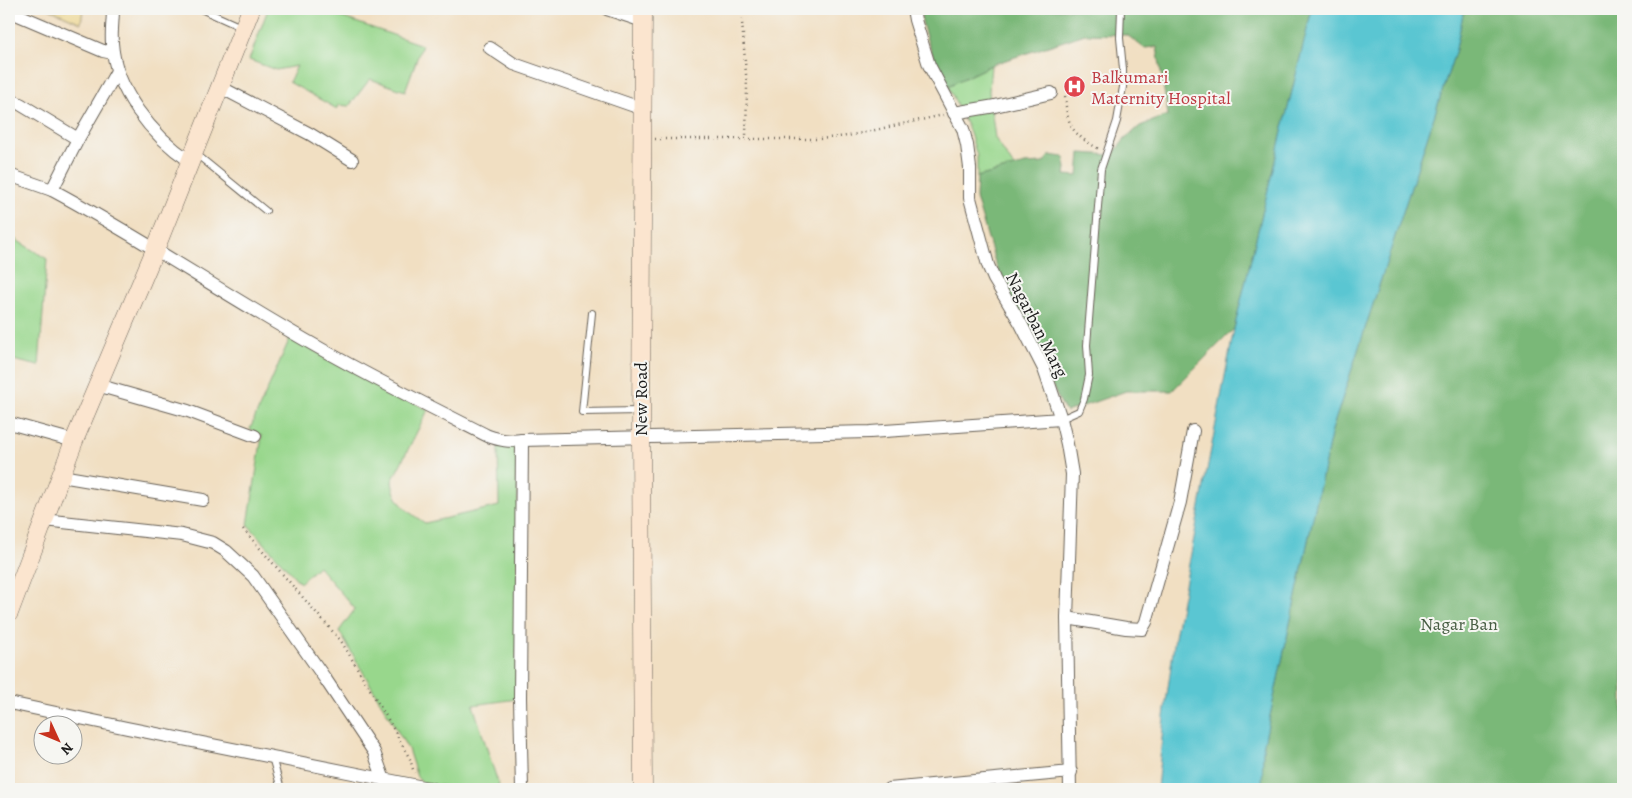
<svg xmlns="http://www.w3.org/2000/svg" width="1632" height="798" font-family="Alegreya,serif">
  <style>
    .green { fill: #98d78c; stroke: #5a7a54 }
    .forest { fill: #7ab878; stroke: #4b6a4a }
    .sand { fill: #eeda9e; stroke: #857b5d }
    .water { fill: #5ac6d2; stroke: #3b7177 }
    .lines { fill: none; stroke-linecap: round; stroke-linejoin: round }
    .lane-casing { stroke: #676056; stroke-width: 8 }
    .street-casing { stroke: #676056; stroke-width: 14 }
    .secondary-casing { stroke: #676056; stroke-width: 19 }
    .path { stroke: #676056; stroke-width: 2.5; stroke-dasharray: 1 4; stroke-linecap: butt }
    .lane { stroke: #fff; stroke-width: 6 }
    .street { stroke: #fff; stroke-width: 12 }
    .secondary { stroke: #fbe5cf; stroke-width: 18 }
    .labels { text-anchor: middle; stroke-width: 4; stroke-linejoin: round; paint-order: stroke }
    .health-label { font-size: 18px; fill: #be3a42; stroke: #f6f6f2; text-anchor: start }
    .street-label { font-size: 18px; fill: #1c1c1c; stroke: #f6f6f2 }
    .park-label { font-size: 18px; fill: #475d43; stroke: #f6f6f2 }
  </style>
  <rect width="100%" height="100%" fill="#f6f6f2"/>
  <filter id="ink" filterUnits="userSpaceOnUse"><feTurbulence type="fractalNoise" baseFrequency=".02" numOctaves="2"/><feDisplacementMap in="SourceGraphic" scale="10" xChannelSelector="R" yChannelSelector="G"/><feConvolveMatrix kernelMatrix="1 2 1 2 8 2 1 2 1" color-interpolation-filters="sRGB"/></filter>
  <filter id="wash" filterUnits="userSpaceOnUse"><feTurbulence type="fractalNoise" baseFrequency=".0096" numOctaves="4" result="noise"/><feDisplacementMap in="SourceGraphic" scale="20" xChannelSelector="R" yChannelSelector="G"/><feGaussianBlur stdDeviation="1.12" result="paint"/><feColorMatrix in="noise" values="0 0 0 0 0 0 0 0 0 0 0 0 0 0 0 0 0 1.4 0 .05"/><feComposite in="paint" operator="in"/></filter>
  <g filter="url(#wash)">
    <rect width="100%" height="100%" fill="#f1dfc2"/>
    <g class="green">
      <path d="M268,9H318L422,45L405,91L370,79L349,106L338,105L337,109L289,82L297,66L276,70L249,60Z"/>
      <path d="M991,65L989,92L995,138L1014,167L977,177V156L969,130L948,86Z"/>
      <path d="M10,236L47,259L39,366L9,359Z"/>
      <path d="M290,338L428,410L392,481C394,502 408,512 425,523L499,506L498,444L515,446L518,449L517,699L473,705L500,789H462L422,783L417,777L408,749L339,631L355,609L318,566L300,583L248,525L262,436L250,429Z"/>
    </g>
    <g class="forest">
      <path d="M920,9H1312L1234,329L1172,391H1126L1066,412L1058,398L1003,283L995,262L976,198L977,177L1025,164L1043,163L1050,155L1064,157L1066,168L1065,175L1078,176L1080,153L1112,155L1125,139L1140,126L1168,115L1157,47L1144,48L1127,35L1085,34L991,65L948,86C935,61 923,37 920,9Z"/>
      <path d="M1464,9H1623V789H1262L1263,748L1332,430L1456,49Z"/>
    </g>
    <path class="sand" d="M49,9H83L81,23Z"/>
    <path class="water" d="M1312,9H1464L1456,49L1332,430L1263,748L1262,789H1157L1164,717L1175,637L1234,329Z"/>
  </g>
  <g filter="url(#ink)">
    <g class="lines">
      <defs>
        <g id="lane">
          <path d="M201,9L243,28"/>
          <path d="M195,153L266,211"/>
          <path d="M592,313L582,412L640,411"/>
          <path d="M1061,419L1079,411L1084,399L1089,375L1087,345L1101,169L1117,121L1123,87V69L1120,38L1121,9"/>
          <path d="M272,757L281,789"/>
        </g>
        <g id="street">
          <path d="M113,9C113,20 111,32 112,43C115,90 152,136 190,161"/>
          <path d="M607,9L643,21"/>
          <path d="M913,9L915,20L929,65L963,129L967,145L970,168V198L988,265L994,279L1021,324L1044,369L1061,419L1067,444L1072,474L1067,618L1070,789"/>
          <path d="M9,11L103,51L113,53"/>
          <path d="M490,48L514,64L643,109"/>
          <path d="M220,87L310,134L352,160"/>
          <path d="M9,99L20,104L78,139"/>
          <path d="M954,113L995,106L1051,93"/>
          <path d="M9,175L52,190L78,139L117,71"/>
          <path d="M52,190C131,232 206,282 283,327C350,367 419,401 488,436C500,440 509,442 522,440L870,432L1061,419"/>
          <path d="M97,385L188,411L255,436"/>
          <path d="M9,423L74,441"/>
          <path d="M61,476L203,500"/>
          <path d="M44,520L182,535L213,543L226,551L253,576L326,680L374,752L384,780"/>
          <path d="M1067,618L1126,628L1142,629L1146,622L1180,502L1193,431"/>
          <path d="M9,703L127,728L433,789"/>
          <path d="M522,789L520,698L522,440"/>
          <path d="M889,789L1071,772"/>
        </g>
        <g id="secondary">
          <path d="M9,613L74,441L155,250L251,9"/>
          <path d="M643,789L641,437L643,9"/>
        </g>
      </defs>
      <use href="#lane" class="lane-casing"/>
      <use href="#street" class="street-casing"/>
      <use href="#secondary" class="secondary-casing"/>
      <g class="path">
        <path d="M741,9L747,87L746,138"/>
        <path d="M1065,96C1067,126 1072,134 1099,149"/>
        <path d="M655,139H819L848,136L943,115"/>
        <path d="M243,529L341,641L389,721L410,759L414,773"/>
      </g>
      <use href="#lane" class="lane"/>
      <use href="#street" class="street"/>
      <use href="#secondary" class="secondary"/>
    </g>
  </g>
  <defs>
    <symbol id="hospital-disc" viewBox="-11 -11 22 22"><circle r="9.5" fill="#e0444e" stroke="#f6f6f2"/><path d="M-5-5h3v3.5h4V-5h3V5h-3V1.5h-4V5h-3Z" fill="#fff"/></symbol>
  </defs>
  <g fill-rule="evenodd">
    <use href="#hospital-disc" x="1062" y="74" width="25" height="25"/>
  </g>
  <g class="labels">
    <g class="health-label">
      <text x="1091" y="83">Balkumari<tspan x="1091" dy="21">Maternity Hospital</tspan></text>
    </g>
    <g class="street-label">
      <text transform="translate(1037 325) rotate(63)" y="6">Nagarban Marg</text>
      <text transform="translate(641 399) rotate(-90)" y="6">New Road</text>
    </g>
    <g class="park-label">
      <text x="1459" y="630">Nagar Ban</text>
    </g>
  </g>
  <rect width="1632" height="798" fill="none" stroke="#f6f6f2" stroke-width="30"/>
  <g transform="translate(58 740) rotate(134)"><circle r="24" fill="#f6f6f2" stroke="#9f9f9c"/>
  <path d="M0-4L9 19L0 12L-9 19Z" fill="#c8321e"/>
  <text y="-8" font-size="14" font-weight="bold" text-anchor="middle" fill="#1c1c1c">N</text>
  </g>
</svg>
